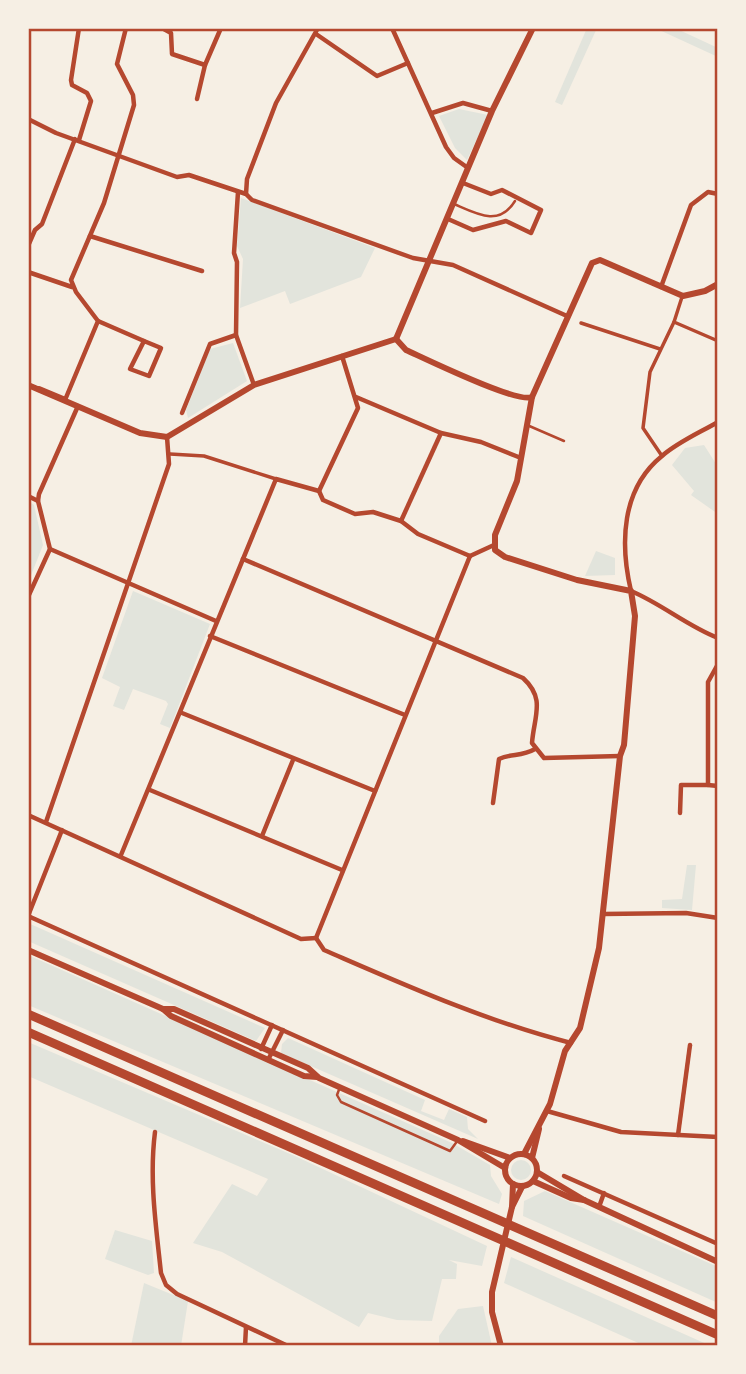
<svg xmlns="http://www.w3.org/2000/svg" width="746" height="1374" font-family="'Nunito Sans',sans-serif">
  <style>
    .green { fill: #e2e4dc }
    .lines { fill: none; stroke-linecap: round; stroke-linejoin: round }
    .service { stroke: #b5482f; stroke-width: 2.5 }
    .pedestrian { stroke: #b5482f; stroke-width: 3.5 }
    .minor { stroke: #b5482f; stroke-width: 4.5 }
    .tertiary { stroke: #b5482f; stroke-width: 6 }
    .secondary { stroke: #b5482f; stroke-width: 6 }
    .motorway { stroke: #b5482f; stroke-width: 9 }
    .neatline { fill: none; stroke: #b5482f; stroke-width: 2.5 }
  </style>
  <rect width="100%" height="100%" fill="#f6efe4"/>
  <g class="green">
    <path d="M587,28H597L562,105L555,102Z"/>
    <path d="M655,28H675L718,48V57Z"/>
    <path d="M459,109L488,115L467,160L455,148L439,116Z"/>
    <path d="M241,198L375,248L361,277L290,304L285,291L240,308L243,259L237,246Z"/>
    <path d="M233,343L247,381L188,418L186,410L210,349Z"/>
    <path d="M704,445L718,467V514L691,495L694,491L672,465L685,448Z"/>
    <path d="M28,501L34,505L43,545L28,583Z"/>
    <path d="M596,551L615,558V575L585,576Z"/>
    <path d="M133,591L210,624L170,728L160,724L168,704L166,701L133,689L124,710L113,706L120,687L102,678Z"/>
    <path d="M687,865H696L692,910L662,908V900L682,899Z"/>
    <path d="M28,923L265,1028L256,1041L28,941Z"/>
    <path d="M28,955L452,1143L490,1165L491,1176L502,1194L499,1204L28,1005Z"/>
    <path d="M288,1038L425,1100L421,1111L444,1120L449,1109L467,1117L468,1129L478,1139L281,1053L282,1044Z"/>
    <path d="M28,1042L295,1156L487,1246L482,1266L449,1260L457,1264L456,1279H442L432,1321L397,1320L368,1313L359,1327L222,1252L193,1243L232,1184L257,1196L268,1179L28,1076Z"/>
    <circle cx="521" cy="1170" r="10"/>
    <path d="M545,1191L718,1267V1303L523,1216L524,1201Z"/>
    <path d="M115,1230L152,1241L154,1273L148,1275L105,1259Z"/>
    <path d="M511,1257L711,1346H645L504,1283Z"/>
    <path d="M144,1283L188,1301L181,1346H131Z"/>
    <path d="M483,1306L492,1346H439V1336L458,1309Z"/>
  </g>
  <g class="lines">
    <g class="service">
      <path d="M454,204C477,214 499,227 515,201"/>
      <path d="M527,425L564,441"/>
      <path d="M340,1087L337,1095L341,1102L450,1151L458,1140"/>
    </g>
    <g class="pedestrian">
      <path d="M674,322L682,297"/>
      <path d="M581,323L660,349"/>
      <path d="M170,454L204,456L276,479"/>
      <path d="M662,456L643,428L650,372L674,322L718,341"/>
    </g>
    <g class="minor">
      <path d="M162,28L171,33L172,54L205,65L221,28"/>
      <path d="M392,28L446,147L454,158L468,168"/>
      <path d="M316,34L377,76L408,63"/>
      <path d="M197,99L205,65"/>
      <path d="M432,113L463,103L492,111"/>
      <path d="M28,119L56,133L177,177L189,175L246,194L252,200L413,258L453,265L567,316"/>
      <path d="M79,140L91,101L87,93L72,85L71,80L79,28"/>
      <path d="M238,192L234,253L237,262L236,335L254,385"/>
      <path d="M246,194L247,179L276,103L318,28"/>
      <path d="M448,219L473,230L506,221L531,233L541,210L502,190L491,194L463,183"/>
      <path d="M90,236L202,271"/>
      <path d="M28,246L35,230L42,224L75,139"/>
      <path d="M28,272L72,287"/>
      <path d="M661,287L691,205L708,192L718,194"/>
      <path d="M98,321L144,341"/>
      <path d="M144,341L161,348L149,376L130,369Z"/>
      <path d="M356,397L441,433L481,442L521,458"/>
      <path d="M65,400L98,321L76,292L71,280L104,203L134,105L133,95L117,64L126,28"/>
      <path d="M182,413L210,344L236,335"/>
      <path d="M718,422C699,433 678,442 662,456C621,489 620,544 631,591C662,604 687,626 718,638"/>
      <path d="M319,491L358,408L342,356"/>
      <path d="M28,496L38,501"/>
      <path d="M401,521L441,433"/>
      <path d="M50,549L216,621"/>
      <path d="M470,556L494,545"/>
      <path d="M243,559L523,678C546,699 534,716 532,743L544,758L620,756"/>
      <path d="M28,597L50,549L38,501L39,494L78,406"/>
      <path d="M210,636L405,715"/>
      <path d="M182,713L375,791"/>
      <path d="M708,785L718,786"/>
      <path d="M150,790L342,870"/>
      <path d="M493,803L499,759C512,753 521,757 535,749"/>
      <path d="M680,813L681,785H708V682L718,664"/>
      <path d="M28,815L301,939L316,938"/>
      <path d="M46,822L169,464L167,437"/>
      <path d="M262,836L293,760"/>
      <path d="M121,855L276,479L319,491L323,500L355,514L373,512L401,521L418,534L470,556"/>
      <path d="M603,914L686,913L718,918"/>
      <path d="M28,916L485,1121"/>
      <path d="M28,916L62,830"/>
      <path d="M316,938L470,556"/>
      <path d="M316,938L324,950C405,985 485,1021 571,1043"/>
      <path d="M261,1049L272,1025"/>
      <path d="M268,1060L283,1030"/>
      <path d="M547,1111L621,1132L718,1137"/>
      <path d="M155,1132C149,1179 156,1226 161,1273L166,1285L177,1294L288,1346"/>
      <path d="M678,1135L690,1045"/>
      <path d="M564,1176L718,1244"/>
      <path d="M599,1207L604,1193"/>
      <path d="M245,1346L246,1327"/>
    </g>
    <g class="tertiary">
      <path d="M396,339L492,111L533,28"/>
      <path d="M396,339L406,350C426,359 518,404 532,397"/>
      <path d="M28,385L140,433L167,437L254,385L396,339"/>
      <path d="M39,389L63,399"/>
      <path d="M524,1154L550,1104L565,1051L580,1028L599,948L620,756L624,745L635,616L631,591L577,580L505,557L495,550V535L517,481L532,397L592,263L600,260L683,296L705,291L718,284"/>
      <path d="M532,1158L539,1129"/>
    </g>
    <g class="secondary">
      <path d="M28,950L163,1009L171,1016L304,1076L317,1077"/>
      <path d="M163,1009H174L308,1068L319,1078L458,1140L505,1168"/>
      <path d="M463,1141L510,1158"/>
      <circle cx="521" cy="1170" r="16"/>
      <path d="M537,1172L584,1200L718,1262"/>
      <path d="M533,1181L571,1198L584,1200"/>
      <path d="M512,1207L522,1187"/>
      <path d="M501,1346L492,1312V1292L512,1207L513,1184"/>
    </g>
    <g class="motorway">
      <path d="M28,1014L718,1316"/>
      <path d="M28,1032L718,1335"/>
    </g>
  </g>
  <rect width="746" height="1374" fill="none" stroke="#f6efe4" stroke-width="60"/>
  <rect x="30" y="30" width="686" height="1314" class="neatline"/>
</svg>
